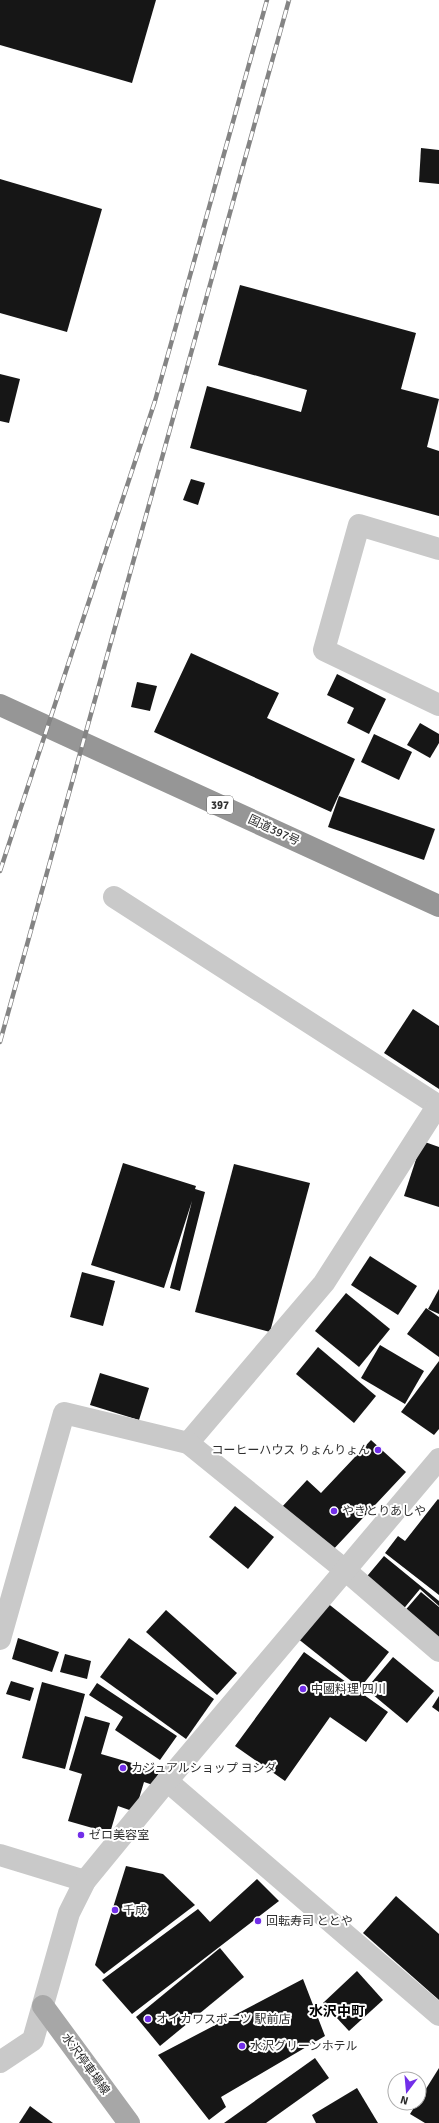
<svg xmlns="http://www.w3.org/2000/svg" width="439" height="2123" font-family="Signika,'Noto Sans JP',sans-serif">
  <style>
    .building { fill: #161616 }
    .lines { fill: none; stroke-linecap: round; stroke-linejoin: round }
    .minor { stroke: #c9c9c9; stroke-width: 22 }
    .major { stroke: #a7a7a7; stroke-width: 22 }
    .highway { stroke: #969696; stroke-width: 22 }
    .rail-casing { stroke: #848484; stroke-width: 4.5 }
    .rail { stroke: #fff; stroke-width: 3; stroke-dasharray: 9; stroke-linecap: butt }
    .poi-dot { fill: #722ee9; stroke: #fff; stroke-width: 1.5 }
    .labels { text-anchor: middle; stroke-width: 4; stroke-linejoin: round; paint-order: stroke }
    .shield { fill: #fff; stroke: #6d6d6d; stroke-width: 1 }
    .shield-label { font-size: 11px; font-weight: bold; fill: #2f2f2f }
    .street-label { font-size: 12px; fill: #2f2f2f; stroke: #fff }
    .poi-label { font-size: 12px; fill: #2f2f2f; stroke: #fff; text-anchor: start }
    .quarter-label { font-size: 14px; font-weight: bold; fill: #000; stroke: #fff }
  </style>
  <rect width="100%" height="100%" fill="#fff"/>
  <g class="building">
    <path d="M0,0H156L132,83L0,45Z"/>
    <path d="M421,148L439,150V184L419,182Z"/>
    <path d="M0,179L102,209L67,332L0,313Z"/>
    <path d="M240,285L416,333L401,389L439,399L427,447L439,451V516L190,448L207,386L301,412L307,390L218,365Z"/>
    <path d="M0,374L20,379L9,423L0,421Z"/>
    <path d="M191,479L205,483L198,505L183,500Z"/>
    <path d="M191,653L279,693L267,718L355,759L331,812L154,732Z"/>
    <path d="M337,674L386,699L369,734L347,723L354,708L327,695Z"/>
    <path d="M137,682L157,686L150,711L131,707Z"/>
    <path d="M420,723L439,734V743L430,758L407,745Z"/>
    <path d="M374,734L412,752L399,780L361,762Z"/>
    <path d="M339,796L435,829L424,860L328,827Z"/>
    <path d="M413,1009L439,1026V1089L384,1053Z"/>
    <path d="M422,1141L439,1147V1207L404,1196Z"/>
    <path d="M123,1163L196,1186L195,1189L205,1192L180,1291L170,1288L192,1201L164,1288L91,1265Z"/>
    <path d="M234,1164L310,1183L270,1332L195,1312Z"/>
    <path d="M370,1256L417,1286L398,1315L351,1285Z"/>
    <path d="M82,1272L115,1281L103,1326L70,1317Z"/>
    <path d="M439,1289V1314L428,1309Z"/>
    <path d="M346,1293L390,1329L359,1367L315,1331Z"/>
    <path d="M426,1308L439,1317V1357L407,1334Z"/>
    <path d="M380,1345L424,1371L405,1404L361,1378Z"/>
    <path d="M318,1347L376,1396L354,1423L296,1374Z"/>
    <path d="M439,1361V1429L434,1435L401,1412Z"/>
    <path d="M100,1373L149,1388L139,1420L90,1405Z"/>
    <path d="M371,1440L406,1472L330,1553L281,1508L307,1480L321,1493Z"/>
    <path d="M438,1499L439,1500V1595L385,1553L398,1536L405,1541Z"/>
    <path d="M235,1506L274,1537L248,1569L209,1537Z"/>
    <path d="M384,1556L439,1601V1606L420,1589L401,1612L363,1581Z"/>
    <path d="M421,1592L439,1607V1644L402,1614Z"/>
    <path d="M326,1602L389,1652L360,1688L297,1638Z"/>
    <path d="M166,1610L237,1673L217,1695L146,1632Z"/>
    <path d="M18,1638L59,1652L52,1672L12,1659Z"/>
    <path d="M129,1638L214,1699L186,1739L100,1677Z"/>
    <path d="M304,1652L388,1712L366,1742L330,1717L285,1781L235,1746Z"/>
    <path d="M65,1654L91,1661L87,1679L60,1672Z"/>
    <path d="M393,1657L434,1691L407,1723L366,1689Z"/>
    <path d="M11,1681L34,1688L30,1701L6,1694Z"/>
    <path d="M42,1682L85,1694L65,1769L22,1758Z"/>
    <path d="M97,1683L177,1736L160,1760L115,1730L123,1717L89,1695Z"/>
    <path d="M439,1696V1712L432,1707Z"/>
    <path d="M85,1716L110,1723L101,1754L163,1772L159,1787L144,1782L135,1812L118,1806L110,1833L68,1821L82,1774L69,1770Z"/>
    <path d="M126,1866L163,1874L195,1905L104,1974L95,1965Z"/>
    <path d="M257,1879L279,1901L132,2014L102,1980L198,1909L210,1922Z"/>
    <path d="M396,1896L439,1934V2000L363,1933Z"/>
    <path d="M220,1948L244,1977L160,2046L136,2017Z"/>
    <path d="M357,1971L383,2000L349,2031L323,2003Z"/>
    <path d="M303,1979L325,2036L221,2097L226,2107L209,2120L158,2055Z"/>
    <path d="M315,2058L329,2078L266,2123H224Z"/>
    <path d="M439,2068V2123H425L410,2114L417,2103H419V2100Z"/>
    <path d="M357,2088L378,2123H316L312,2115Z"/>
    <path d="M30,2106L53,2123H19Z"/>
  </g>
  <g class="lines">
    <g class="minor">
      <path d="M439,549L359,525L324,650L439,705"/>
      <path d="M114,897L439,1106"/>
      <path d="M188,1443L324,1283L438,1105"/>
      <path d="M0,1639L64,1413L188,1443L345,1570L439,1651"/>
      <path d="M167,1781L439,2015"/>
      <path d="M0,1855L85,1881"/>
      <path d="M0,2062L33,2040L69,1913L85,1881L167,1781L439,1459"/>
    </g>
    <path class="major" d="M43,2006L129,2123"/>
    <path class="highway" d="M0,705L439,906"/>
    <defs>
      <g id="rail">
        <path d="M0,871L155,401L267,0"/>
        <path d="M0,1042L289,0"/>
      </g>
    </defs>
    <use href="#rail" class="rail-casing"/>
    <use href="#rail" class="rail"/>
  </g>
  <g class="poi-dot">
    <circle cx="378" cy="1450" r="4"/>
    <circle cx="334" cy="1511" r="4"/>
    <circle cx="303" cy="1689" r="4"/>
    <circle cx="123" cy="1768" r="4"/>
    <circle cx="81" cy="1835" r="4"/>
    <circle cx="115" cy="1910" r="4"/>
    <circle cx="258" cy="1921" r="4"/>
    <circle cx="148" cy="2019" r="4"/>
    <circle cx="242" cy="2046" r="4"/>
  </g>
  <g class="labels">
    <rect class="shield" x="207" y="796" width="26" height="18" rx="3"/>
    <g class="shield-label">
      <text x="220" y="809">397</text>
    </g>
    <g class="street-label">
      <text transform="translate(274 830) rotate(25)" y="4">国道397号</text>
      <text transform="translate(86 2064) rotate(54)" y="4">水沢停車場線</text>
    </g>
    <g class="poi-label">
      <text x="370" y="1454" text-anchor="end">コーヒーハウス りょんりょん</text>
      <text x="342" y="1515">やきとりあしや</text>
      <text x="311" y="1693">中國料理 四川</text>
      <text x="131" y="1772">カジュアルショップ ヨシダ</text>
      <text x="89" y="1839">ゼロ美容室</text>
      <text x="123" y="1914">千成</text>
      <text x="266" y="1925">回転寿司 ととや</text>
      <text x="156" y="2023">オイカワスポーツ 駅前店</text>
      <text x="250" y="2050">水沢グリーンホテル</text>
    </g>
    <g class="quarter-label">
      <text x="337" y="2016">水沢中町</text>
    </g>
  </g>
  <g transform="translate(407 2091) rotate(196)"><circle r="19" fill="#ffffff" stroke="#acacac"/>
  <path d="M0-3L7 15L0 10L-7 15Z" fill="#722ee9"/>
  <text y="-6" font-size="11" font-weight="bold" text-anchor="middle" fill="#2f2f2f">N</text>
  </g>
</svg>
